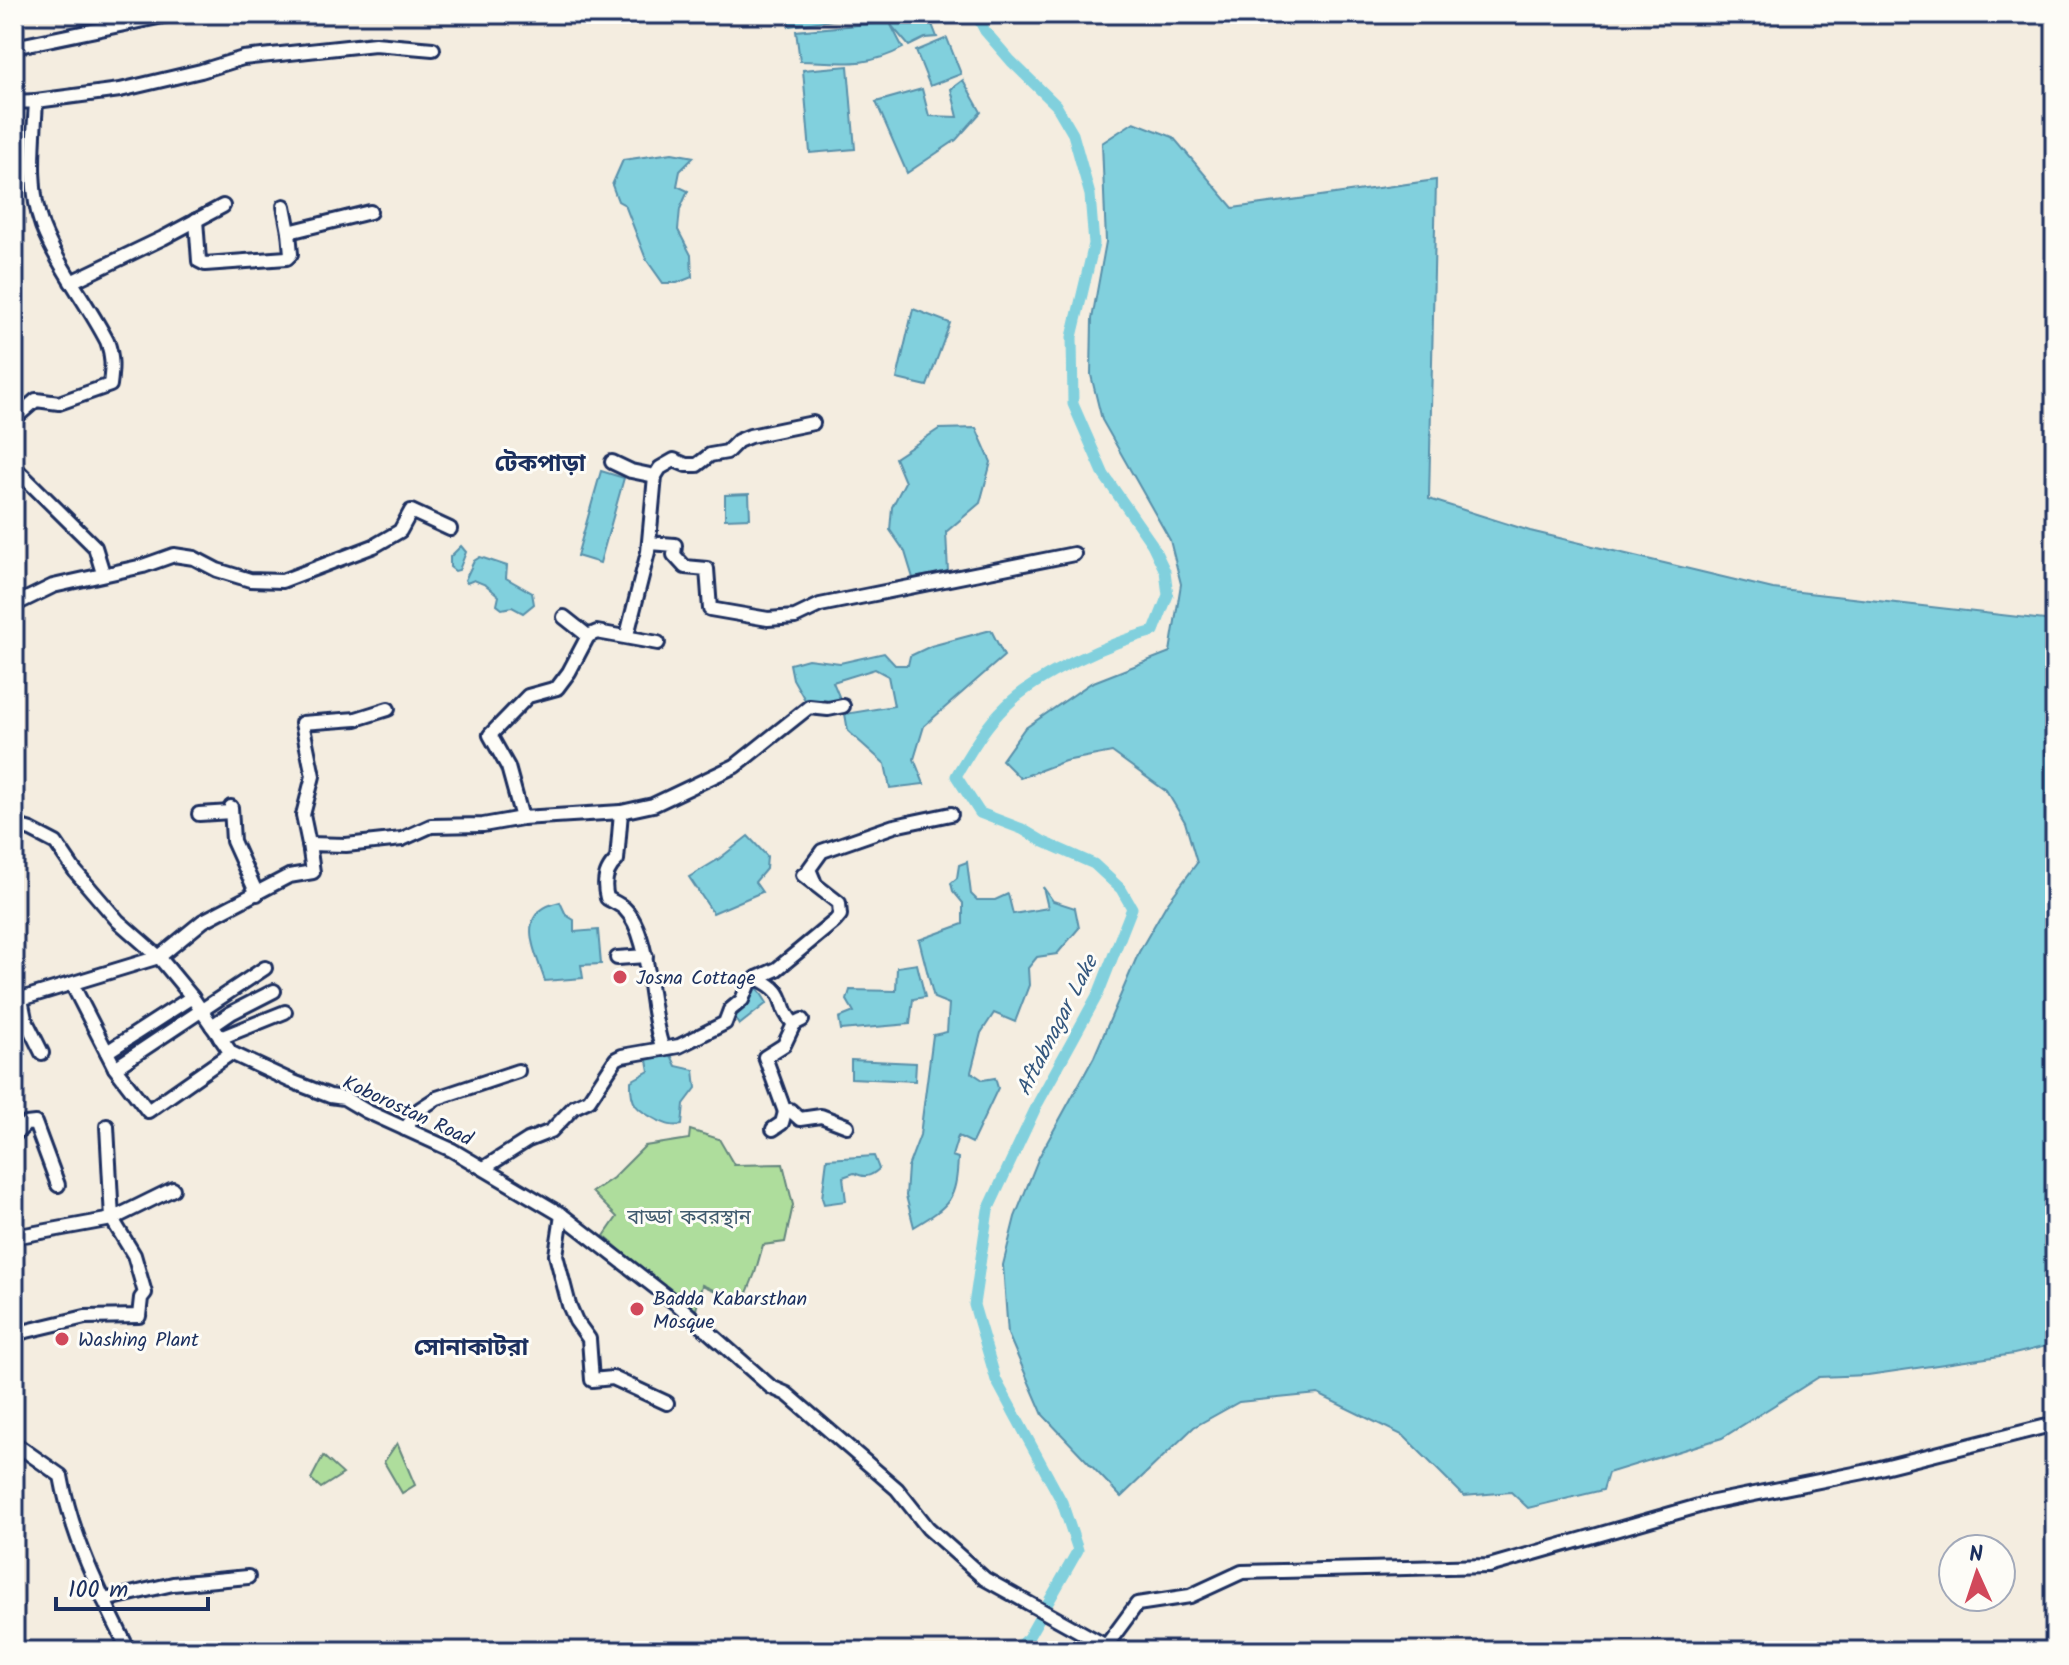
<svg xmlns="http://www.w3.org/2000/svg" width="2069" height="1665" font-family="Kalam,'Noto Sans Bengali',sans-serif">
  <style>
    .green { fill: #aedd9c; stroke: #64867d; stroke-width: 2 }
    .water { fill: #81d0dd; stroke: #5890aa; stroke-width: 2 }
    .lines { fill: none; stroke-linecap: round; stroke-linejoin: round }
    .canal { stroke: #81d0dd; stroke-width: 11 }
    .minor-casing { stroke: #1b2f5e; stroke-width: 18 }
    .minor { stroke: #fdfcf7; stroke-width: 12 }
    .poi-dot { fill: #d1495b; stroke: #fdfcf7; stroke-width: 3 }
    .labels { text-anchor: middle; stroke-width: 6; stroke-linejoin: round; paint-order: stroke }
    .poi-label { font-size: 20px; fill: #1b2f5e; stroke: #fdfcf7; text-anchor: start }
    .street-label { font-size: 20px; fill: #1b2f5e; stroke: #fdfcf7 }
    .park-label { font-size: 20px; fill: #405a6e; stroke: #fdfcf7 }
    .water-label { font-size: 22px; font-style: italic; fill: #34577e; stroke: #fdfcf7 }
    .quarter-label { font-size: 24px; font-weight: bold; fill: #1b2f5e; stroke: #fdfcf7 }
  </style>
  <rect width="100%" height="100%" fill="#f4ede0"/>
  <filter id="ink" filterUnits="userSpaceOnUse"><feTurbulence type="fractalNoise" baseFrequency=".0125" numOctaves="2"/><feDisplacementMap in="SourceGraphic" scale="16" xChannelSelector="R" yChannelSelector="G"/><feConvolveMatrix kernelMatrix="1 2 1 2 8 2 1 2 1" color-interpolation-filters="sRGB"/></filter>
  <g filter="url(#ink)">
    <g class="green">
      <path d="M690,1130L719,1139L734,1165L783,1164L793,1205L785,1242L763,1245L755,1273L743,1303L702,1285L694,1318L668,1291L604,1236L617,1217L592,1192L613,1178L645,1146L689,1139Z"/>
      <path d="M397,1443L415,1485L402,1493L384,1462Z"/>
      <path d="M323,1456L343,1474L321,1488L311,1479Z"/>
    </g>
    <g class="water">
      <path d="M789,14H866L867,15L789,26Z"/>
      <path d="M874,14H928L937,37L925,38L909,46L891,25L903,48C867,68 840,62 800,61L796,31L887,22Z"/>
      <path d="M947,38L961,74L930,86L916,51Z"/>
      <path d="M848,66L855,149L810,153L803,70Z"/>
      <path d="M963,80L981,112L956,140L907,173L876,102L922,89L929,116L958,117L951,89Z"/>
      <path d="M1134,122L1173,137L1233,208L1436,180L1429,499L1530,531L1773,589L2045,620L2055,618V1344L2014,1354L1868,1375L1819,1377L1722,1438L1608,1473L1603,1490L1528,1508L1511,1492L1464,1496L1404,1436L1318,1394L1239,1402L1194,1427L1121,1497L1043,1415L1008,1334L1003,1265L1015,1217L1039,1157L1094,1057L1139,952L1166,905L1197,863L1185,822L1167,792L1112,752L1065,761L1020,778L1002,760L1024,729L1091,683L1170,652L1181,584L1170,540L1102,420L1091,375L1092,319L1106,242L1102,143Z"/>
      <path d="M672,153L694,157L680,171L677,186L688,191L680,209L678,230L691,255L692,277L677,283H663L646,259L625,205L618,201L612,185L623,160Z"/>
      <path d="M913,309L950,323L927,386L897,379Z"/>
      <path d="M976,428L991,462L980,503L946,532L948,572L913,578L905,552L890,530L892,507L905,482L895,458L939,429Z"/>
      <path d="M601,471L624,478L600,563L577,556Z"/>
      <path d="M749,494L750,518L725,519V495Z"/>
      <path d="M461,546L466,552L459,570L455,571L450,567V557Z"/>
      <path d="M480,557L507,566L506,578L532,593L534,604L523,613L512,607L502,609L497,605L499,596L486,585L474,580L467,583L465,580L474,561Z"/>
      <path d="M991,630L1004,656L924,726L914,759L924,784L890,788L885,764L848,731L845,714L894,706L888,676L875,669L833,682L843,706L809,707L793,679L790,664L808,659L840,663L884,653L895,665H908L910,656L931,646Z"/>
      <path d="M748,836L767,856L766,869L755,882L762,892L713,913L689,877L719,859Z"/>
      <path d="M967,862L971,894L977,900H995L1008,894L1013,914L1048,908L1043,887L1053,901L1075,908L1079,928L1057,954L1037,957L1028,968L1029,985L1015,1022L994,1013L981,1033L971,1072L983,1080L995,1078L998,1088L972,1143L958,1136L952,1156L958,1158C956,1201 950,1205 914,1227L906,1196L908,1167L920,1135L933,1035L947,1032L949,1004L934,998L919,940L963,924V903L953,891L951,883L957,878L959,865Z"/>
      <path d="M560,902L566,915L574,920V932L598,930L601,964L581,965L583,978L545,981C535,950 513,912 560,902Z"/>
      <path d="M917,964L925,997L913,999L910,1024L841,1030L839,1018L854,1012L847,1000L850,990L896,991L897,967Z"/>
      <path d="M757,987L767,1003L739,1025L731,1012Z"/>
      <path d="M646,1055H671L676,1066L694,1070L696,1088L684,1104L682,1125C672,1127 666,1124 657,1120C637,1110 630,1105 631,1081L649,1071Z"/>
      <path d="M851,1060L916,1063L915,1081L851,1078Z"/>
      <path d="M874,1156L879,1169C870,1177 865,1178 854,1173L843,1177L846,1201L824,1204L822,1198L827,1159Z"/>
    </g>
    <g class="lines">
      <path class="canal" d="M976,14L985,31L1011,61L1056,105L1073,134L1090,195L1094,244L1072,337L1073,404L1104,475L1152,544L1165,571L1168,595L1154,631C1111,642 1038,674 1006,706C985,726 971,751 956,776L980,813L1022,829L1044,842L1094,864L1121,889L1132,908L1099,992L1038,1103L988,1210L974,1305L996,1380L1062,1502L1078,1550L1028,1638L1013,1651"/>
      <defs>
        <g id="minor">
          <path d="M14,47L173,14"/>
          <path d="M36,101L120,90L201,71L243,58L375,44L433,49"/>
          <path d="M14,102L36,101C34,141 28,187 42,226C58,267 87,302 107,341C113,356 112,369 110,385L59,403L36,400L14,419"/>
          <path d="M284,206L289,232"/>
          <path d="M196,220L199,261L205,264L287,258L291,254L289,232L370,212"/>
          <path d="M71,282L163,238L223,206"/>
          <path d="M612,462L631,471L655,476"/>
          <path d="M14,467L95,547L103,573"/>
          <path d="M649,543L675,545L674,555L685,567L707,569L710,609L768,619L795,617L820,605L1074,554"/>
          <path d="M14,605L53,586L143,566L174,555L194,558L217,570L250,580L282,581L374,546L400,531L411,511L450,529"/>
          <path d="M627,635L648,552L655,476L660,468L674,460L686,465H697L710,455L727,452L738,441L750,436L813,423"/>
          <path d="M588,636L597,632L658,643"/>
          <path d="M231,807L233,841L257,894"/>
          <path d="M621,812L653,805L735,766L809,707L828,709L843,706"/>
          <path d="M199,814L231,812"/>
          <path d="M522,818L621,812L617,860C605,870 603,883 607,898C612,901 619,904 624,908C652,935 648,1011 663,1049"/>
          <path d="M14,825L31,830L56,843L75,871L118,921L159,957L203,921L289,876L313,872L309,844L346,845L402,839L431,826L483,825L522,818L508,767L490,735L528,696L557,688L569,672L588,636L564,617"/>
          <path d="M309,844L303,815L313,776L302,723L356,719L388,709"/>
          <path d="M814,881L809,869L822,851L894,826L951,814"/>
          <path d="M617,958L646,956"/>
          <path d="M757,978C792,995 774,1003 794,1024L802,1020"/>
          <path d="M72,984L115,1068L148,1111L231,1053"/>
          <path d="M21,999L25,1019L42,1053"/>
          <path d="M14,1001L159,957L192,997L231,1053L291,1081L330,1096L344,1098L366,1111L452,1150L562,1215L678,1305L771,1387L787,1394L897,1489L928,1528L985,1579L1106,1646L1137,1604L1190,1596L1242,1572L1489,1566L1709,1503L1864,1472L2055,1424"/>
          <path d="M794,1024L784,1045L765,1057L785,1112L790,1110L800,1119L821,1116L847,1126"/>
          <path d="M212,1026L231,1013L274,991"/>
          <path d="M220,1038L285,1012"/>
          <path d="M107,1052L192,997"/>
          <path d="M115,1068L265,968"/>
          <path d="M107,1126L112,1219L173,1189"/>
          <path d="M405,1129L420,1109L437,1098L518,1071"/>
          <path d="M773,1129L782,1123L785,1112"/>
          <path d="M14,1135L26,1124L35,1123L58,1185"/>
          <path d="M484,1168L528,1140L551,1131L574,1107L589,1100L616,1059L622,1056L679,1046L725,1023L730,1010L742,1000L748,985L757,978L777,969L835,921L840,915L839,903L803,875"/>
          <path d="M562,1215L556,1255L569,1305L576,1321L589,1339L592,1380L613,1378L667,1403"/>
          <path d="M14,1237L112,1219L134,1255L145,1293L141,1298L139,1316L85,1317L14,1334"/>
          <path d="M14,1443L61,1476C72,1538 101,1595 129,1651"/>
          <path d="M104,1600L173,1584L248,1577"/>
        </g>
      </defs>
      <use href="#minor" class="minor-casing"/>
      <use href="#minor" class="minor"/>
    </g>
  </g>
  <g class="poi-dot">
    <circle cx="620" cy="977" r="8"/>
    <circle cx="637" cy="1309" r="8"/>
    <circle cx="62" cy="1339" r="8"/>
  </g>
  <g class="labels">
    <g class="poi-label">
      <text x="636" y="984">Josna Cottage</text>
      <text x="653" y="1305">Badda Kabarsthan<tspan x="653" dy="23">Mosque</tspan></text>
      <text x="78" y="1346">Washing Plant</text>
    </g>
    <g class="street-label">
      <text transform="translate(408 1110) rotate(25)" y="7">Koborostan Road</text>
    </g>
    <g class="park-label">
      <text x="689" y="1224">বাড্ডা কবরস্থান</text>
    </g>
    <g class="water-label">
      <text transform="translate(1056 1025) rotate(-63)" y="8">Aftabnagar Lake</text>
    </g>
    <g class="quarter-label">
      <text x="540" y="471">টেকপাড়া</text>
      <text x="471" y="1355">সোনাকাটরা</text>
    </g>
  </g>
  <rect width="2069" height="1665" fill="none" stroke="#fdfcf7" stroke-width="48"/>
  <rect x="24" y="24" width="2021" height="1617" fill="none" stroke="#1b2f5e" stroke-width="3" filter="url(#ink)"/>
  <g transform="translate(1977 1573) rotate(357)"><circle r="38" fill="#fdfcf7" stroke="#a3aaba" stroke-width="2"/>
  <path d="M0-6L14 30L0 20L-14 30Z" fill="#d1495b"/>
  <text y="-12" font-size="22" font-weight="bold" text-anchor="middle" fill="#1b2f5e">N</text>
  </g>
  <path d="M56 1597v12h152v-12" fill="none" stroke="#1b2f5e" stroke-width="4"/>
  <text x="68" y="1597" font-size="24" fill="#1b2f5e" stroke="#fdfcf7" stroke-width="6" paint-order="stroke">100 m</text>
</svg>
